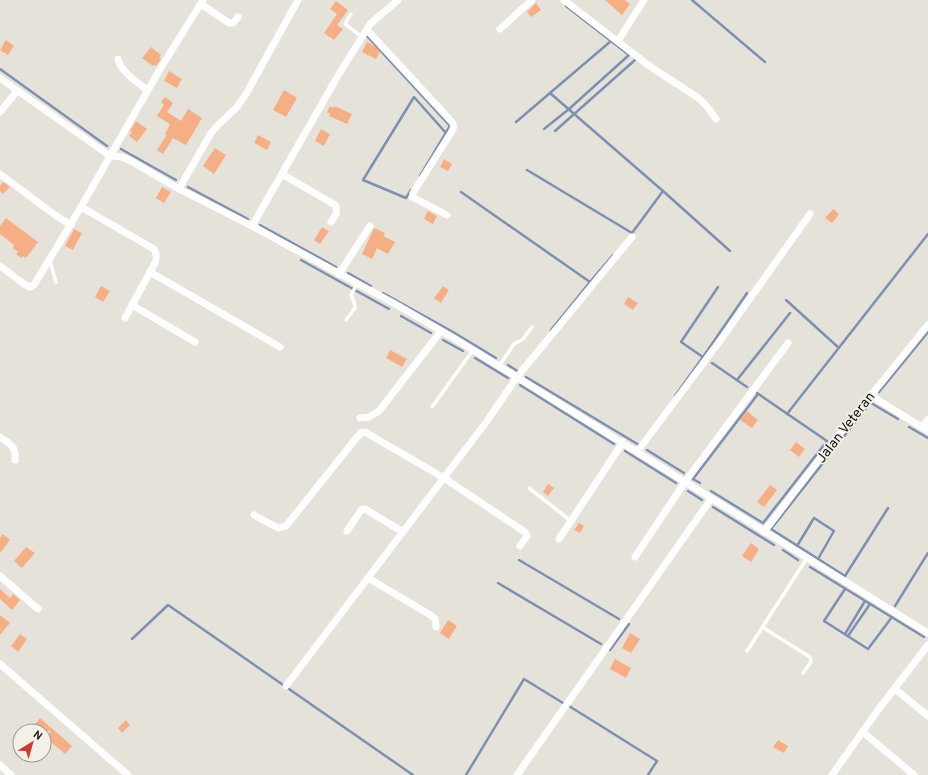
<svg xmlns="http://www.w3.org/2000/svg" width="928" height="775" font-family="Overpass,sans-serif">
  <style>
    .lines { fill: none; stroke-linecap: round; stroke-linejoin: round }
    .stream { stroke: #7e90b2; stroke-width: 2.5 }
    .building { fill: #f6af85 }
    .service { stroke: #fff; stroke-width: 3.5 }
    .minor { stroke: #fff; stroke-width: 7 }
    .labels { text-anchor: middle; stroke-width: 3.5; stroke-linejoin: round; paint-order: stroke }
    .street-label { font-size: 14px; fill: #191815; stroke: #f2f0e7 }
  </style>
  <rect width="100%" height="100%" fill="#e5e2da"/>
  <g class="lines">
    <g class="stream">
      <path d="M692,0L765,62"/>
      <path d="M367,36L450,126L420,176"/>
      <path d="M0,69L107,146"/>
      <path d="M516,122L611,41"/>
      <path d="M544,129L569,109L629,55L566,6"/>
      <path d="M555,131L635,60"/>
      <path d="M121,149L176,180"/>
      <path d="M527,170L632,233L663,191L550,93"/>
      <path d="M188,187L248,219"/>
      <path d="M411,190L406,198L363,180L414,97L446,133"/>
      <path d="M663,191L730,251"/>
      <path d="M461,192L590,282L613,255"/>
      <path d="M260,225L336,267"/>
      <path d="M301,260L389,309"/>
      <path d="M348,273L371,286"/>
      <path d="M383,293L453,332L496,358"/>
      <path d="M786,300L839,348"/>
      <path d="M401,316L431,333"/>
      <path d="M551,330L590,282"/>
      <path d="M443,340L463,351"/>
      <path d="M703,357L681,342L718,287"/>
      <path d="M475,358L508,378"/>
      <path d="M712,363L747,387"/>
      <path d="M508,365L519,372"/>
      <path d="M526,377L639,445"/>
      <path d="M737,380L790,313"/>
      <path d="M520,385L614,444"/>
      <path d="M879,392L928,332"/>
      <path d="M675,396L703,357L747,293"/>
      <path d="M871,402L771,529L845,576L888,508"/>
      <path d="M871,403L898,419"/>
      <path d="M787,414L928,234"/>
      <path d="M909,427L928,438"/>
      <path d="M647,450L684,473"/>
      <path d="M625,451L676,483"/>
      <path d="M693,479L758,394"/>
      <path d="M693,479L700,483"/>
      <path d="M688,491L702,500"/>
      <path d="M711,491L763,523L827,441L757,393"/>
      <path d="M713,507L774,545"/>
      <path d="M797,546L814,518L834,531L818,559"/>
      <path d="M783,550L798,560"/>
      <path d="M519,560L619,619"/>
      <path d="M810,567L924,637"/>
      <path d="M498,583L601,644"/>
      <path d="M845,589L824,621L868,649L892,617"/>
      <path d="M895,606L928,553"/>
      <path d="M845,634L865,601"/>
      <path d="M848,636L870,604"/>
      <path d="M132,639L168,605L413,775"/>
      <path d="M610,650L629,624"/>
      <path d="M569,706L657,761L648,775"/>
      <path d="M466,775L524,679L563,703"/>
    </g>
  </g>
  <g class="building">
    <path d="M605,0H625L630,4L622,15Z"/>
    <path d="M336,1L348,10L337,25L343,29L334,40L324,33L337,14L330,9Z"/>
    <path d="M536,3L541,10L531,17L527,12Z"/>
    <path d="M6,40L14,46L8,55L0,50Z"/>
    <path d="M367,42L376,47L380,52L376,59L362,52Z"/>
    <path d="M151,47L161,55L159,58L161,59L156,66L154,65L153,66L142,58Z"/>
    <path d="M169,71L182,79L177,88L164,81Z"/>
    <path d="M284,90L297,98L286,117L273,110Z"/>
    <path d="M165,97L173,103L167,112L181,121L188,109L202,118L186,145L173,138L163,154L157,150L167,135L165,134L170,124L157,116L164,105L161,102Z"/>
    <path d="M330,106L333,108L334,106L352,114L347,124L329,116L330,114L327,112Z"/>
    <path d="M136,121L147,129L137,142L129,136L132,132L130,131Z"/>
    <path d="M321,129L330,134L324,146L315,141Z"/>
    <path d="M258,135L271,142L267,150L254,143Z"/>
    <path d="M215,148L226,155L214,174L203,166Z"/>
    <path d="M444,159L452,164L448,171L440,167Z"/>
    <path d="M3,182L10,187L3,194L0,191V186Z"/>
    <path d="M162,187L171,192L164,203L156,198Z"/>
    <path d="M833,209L839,214L832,223L825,218Z"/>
    <path d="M428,211L437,216L433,224L424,219Z"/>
    <path d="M6,218L38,242L26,258L23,256L21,258L16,254L18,252L13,248L14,245L0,234V226Z"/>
    <path d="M322,227L329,231L320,244L314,240Z"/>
    <path d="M374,228L385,233L383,236L395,242L388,254L377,248L372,259L362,254Z"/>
    <path d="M74,229L82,233L73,250L65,246Z"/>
    <path d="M101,286L110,291L103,302L95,297Z"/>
    <path d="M443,286L449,290L441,303L434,298Z"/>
    <path d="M628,297L638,303L633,310L624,304Z"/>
    <path d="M390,350L407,359L402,367L386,358Z"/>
    <path d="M747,411L758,420L752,428L740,420Z"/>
    <path d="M796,442L805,449L799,457L790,450Z"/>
    <path d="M548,484L554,488L548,496L543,492Z"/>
    <path d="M770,485L777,490L764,507L757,502Z"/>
    <path d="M579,523L584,526L580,533L574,530Z"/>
    <path d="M3,534L10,540L0,553V538Z"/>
    <path d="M751,543L759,549L751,562L742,556Z"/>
    <path d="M26,547L35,553L22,568L14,561Z"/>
    <path d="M0,589L10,598L13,594L20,600L12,610L0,599Z"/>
    <path d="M0,615L10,623L0,635Z"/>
    <path d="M448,620L457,626L449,639L440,633Z"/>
    <path d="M630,633L640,639L631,653L622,648Z"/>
    <path d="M20,634L27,639L18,652L11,646Z"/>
    <path d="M615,659L631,668L626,678L610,669Z"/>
    <path d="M40,718L72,746L65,754L46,738L51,731H38L33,727Z"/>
    <path d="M126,720L130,725L122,733L118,728Z"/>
    <path d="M778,740L788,746L784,753L773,747Z"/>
  </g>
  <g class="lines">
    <g class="service">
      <path d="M351,14L345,24L362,37"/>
      <path d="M50,261L56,282"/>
      <path d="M346,320L355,308L354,302L351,295L357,284"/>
      <path d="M499,366L514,344L523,339L532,327"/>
      <path d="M432,407L473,350"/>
      <path d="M529,488L571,521"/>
      <path d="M762,627L810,657L811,662L803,673"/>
      <path d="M747,651L807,558"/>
    </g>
    <g class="minor">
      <path d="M564,0L648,65L700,99L709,109L716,119"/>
      <path d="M201,4L229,23H233L238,17"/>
      <path d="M500,29L532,0"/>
      <path d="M367,30L452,122L454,126L452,131L413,193L412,197L447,215"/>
      <path d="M618,41L644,0"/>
      <path d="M118,59C122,73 137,82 147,90"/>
      <path d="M0,78L110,156L122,157L131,161L179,189L252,226L397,305L457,340L928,633"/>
      <path d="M0,112L17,91"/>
      <path d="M0,174L55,215L71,225"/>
      <path d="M282,174L335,205C339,211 335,216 331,222"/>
      <path d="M179,189L211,133L218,125L237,107L246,94L298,0"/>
      <path d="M81,207L154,249C157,254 157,258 155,263L125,318"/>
      <path d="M252,226L339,74L370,24L398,0"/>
      <path d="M0,266L24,284L30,287L34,285L81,207L160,69L203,0"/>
      <path d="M150,272L280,347"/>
      <path d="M339,274L370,226"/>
      <path d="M132,305L195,342"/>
      <path d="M870,395L928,431"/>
      <path d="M360,418L369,417L379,411L441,331"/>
      <path d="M922,427L928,420"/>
      <path d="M0,437C11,445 16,446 15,460"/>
      <path d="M637,452L722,338L810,214"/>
      <path d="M254,515L278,528L286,526L358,436L362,432H365L444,478L525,532L527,536L520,546"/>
      <path d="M347,531L362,509H365L403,532"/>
      <path d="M764,532L825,452L928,325"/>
      <path d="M559,539L623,442"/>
      <path d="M635,557L685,482L788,343"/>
      <path d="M0,576L38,609"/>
      <path d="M368,578L432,616L435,619L436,627"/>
      <path d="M0,664L128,775"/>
      <path d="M286,686L487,421L517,377L632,237"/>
      <path d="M895,689L928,716"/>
      <path d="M863,732L914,775"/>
      <path d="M0,765L11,775"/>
      <path d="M517,775L711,499"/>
      <path d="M832,775L878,710L928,645"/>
    </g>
  </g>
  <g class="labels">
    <g class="street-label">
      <text transform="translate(845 427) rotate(-52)" y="5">Jalan Veteran</text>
    </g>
  </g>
  <g transform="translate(32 743) rotate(37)"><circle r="19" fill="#f2f0e7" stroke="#9b9a93"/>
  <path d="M0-3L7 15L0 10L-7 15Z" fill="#ca3d2f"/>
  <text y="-6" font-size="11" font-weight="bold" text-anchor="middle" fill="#191815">N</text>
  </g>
</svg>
